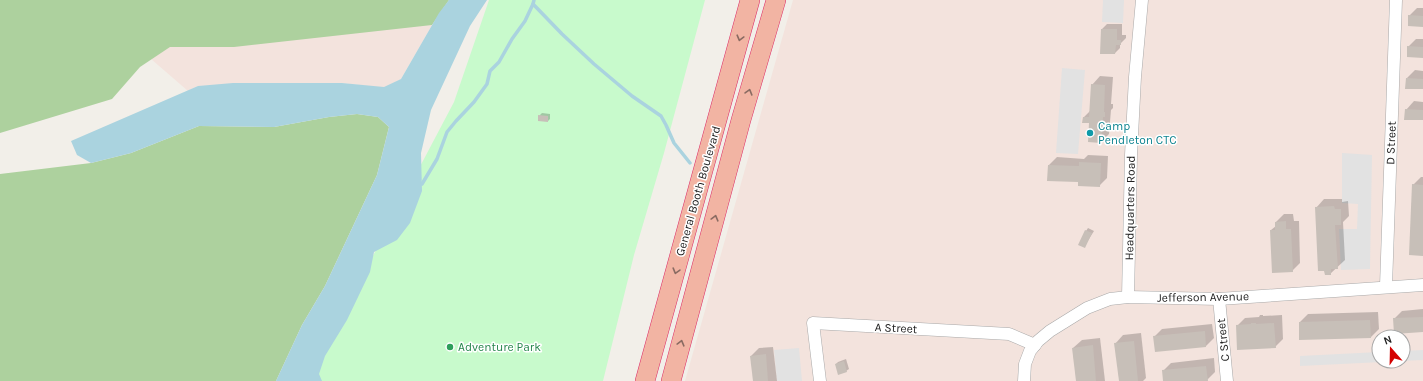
<svg xmlns="http://www.w3.org/2000/svg" width="1423" height="381" font-family="Karla,sans-serif">
  <style>
    .military { fill: #f3e3dd; fill-rule: evenodd }
    .forest { fill: #add19e }
    .park { fill: #c8facc }
    .parking { fill: #e2e2e2 }
    .water { fill: #aad3df }
    .shadow { fill: #0003 }
    .lines { fill: none; stroke-linecap: round; stroke-linejoin: round }
    .stream { stroke: #aad3df; stroke-width: 3.5 }
    .building { fill: #c7bfb8 }
    .minor-casing { stroke: #a9a9a9; stroke-width: 13 }
    .trunk-casing { stroke: #dc2a67; stroke-width: 20 }
    .minor { stroke: #fff; stroke-width: 12 }
    .trunk { stroke: #f2b4a3; stroke-width: 19 }
    .oneway { stroke: #8a6b62 }
    .culture-dot { fill: #0f9aa8; stroke: #fff; stroke-width: 1.5 }
    .leisure-dot { fill: #2e9e5b; stroke: #fff; stroke-width: 1.5 }
    .labels { text-anchor: middle; stroke-width: 3; stroke-linejoin: round; paint-order: stroke }
    .culture-label { font-size: 12px; fill: #0d838f; stroke: #fff; text-anchor: start }
    .street-label { font-size: 12px; fill: #222; stroke: #fff }
    .leisure-label { font-size: 12px; fill: #27864d; stroke: #fff; text-anchor: start }
  </style>
  <rect width="100%" height="100%" fill="#f2efe9"/>
  <g class="military">
    <path d="M0,0H449L439,13L401,79L384,88L342,83L198,86L188,91L136,46Z"/>
    <path d="M793,0H1423V381H685ZM1379,337H1403V361H1379Z"/>
  </g>
  <g class="forest">
    <path d="M0,0H449L432,25L234,47H170L140,67L112,99L0,133Z"/>
    <path d="M357,114L378,117L389,127L377,175L325,286L302,325L276,381H0V174L91,163L131,153L199,126L274,127L329,117Z"/>
  </g>
  <path class="park" d="M489,0H705L664,153L634,255L603,381H307L454,102Z"/>
  <g class="parking">
    <path d="M1103,0H1124L1123,23L1102,22Z"/>
    <path d="M1062,68L1085,70L1078,154L1056,153Z"/>
    <path d="M1342,153L1372,155L1370,269L1341,270L1339,229H1357L1358,204L1342,203Z"/>
    <path d="M799,348L802,381H777L774,350Z"/>
    <path d="M1423,350V360L1300,366V356L1379,352V361H1403V351Z"/>
  </g>
  <path class="water" d="M449,0H487L470,26L431,110L421,153L422,191L410,223L397,240L374,252L370,272L347,320L325,356L319,374L322,381H276L302,325L325,286L377,175L389,127L378,117L357,114L329,117L274,127L199,126L131,153L91,163L77,155L71,141L198,86L233,83H342L384,87L401,79L439,13Z"/>
  <g class="shadow">
    <path d="M1417,8H1423V26L1409,16Z"/>
    <path d="M1107,24H1122V35H1126V38L1120,44V48L1115,53L1102,29Z"/>
    <path d="M1416,39H1423V57L1408,47Z"/>
    <path d="M1415,70L1423,71V88L1407,78Z"/>
    <path d="M1100,76L1113,77L1111,104H1113V108L1111,110L1109,134L1101,142L1090,122L1084,117L1090,111L1092,85Z"/>
    <path d="M1414,101L1423,102V119L1406,110Z"/>
    <path d="M542,113L550,114V119L548,121L539,116Z"/>
    <path d="M1088,155L1108,156L1107,178L1099,186L1079,182L1049,165L1057,157L1084,159Z"/>
    <path d="M1421,177H1423V255L1413,185Z"/>
    <path d="M1324,199H1342V202L1348,201L1349,216L1343,222L1345,260L1330,274L1316,208Z"/>
    <path d="M1284,214H1293L1294,221H1299L1300,263L1292,271L1271,230L1276,226V222Z"/>
    <path d="M1088,228L1094,231L1084,247L1086,231Z"/>
    <path d="M1423,309V331L1394,319L1402,311Z"/>
    <path d="M1378,312L1379,329L1371,337L1300,322L1308,314Z"/>
    <path d="M1260,315H1263V316L1282,315L1283,339L1275,347L1237,326L1245,318L1259,317Z"/>
    <path d="M1212,324L1214,338L1206,346L1154,337L1162,329Z"/>
    <path d="M1141,333L1146,378L1143,381H1120L1115,344L1123,335Z"/>
    <path d="M1100,338L1105,381H1077L1073,348L1082,340Z"/>
    <path d="M773,347L777,381H754L751,356L759,348Z"/>
    <path d="M1214,358L1215,372L1207,380L1164,381L1163,371L1171,363Z"/>
    <path d="M846,359L849,369L846,371L836,364L838,362Z"/>
  </g>
  <g class="lines">
    <g class="stream">
      <path d="M534,0L533,4L562,34L594,64L632,96L661,116L666,125L674,143L690,163"/>
      <path d="M422,184L437,159L447,132L456,121L474,102L487,84L490,71L499,62L512,39L525,21L533,4"/>
    </g>
  </g>
  <g class="building">
    <path d="M1408,15L1423,16V27L1408,26Z"/>
    <path d="M1101,29H1117V40H1121V45H1116L1115,54H1100Z"/>
    <path d="M1407,46L1423,47V58L1407,57Z"/>
    <path d="M1406,78L1423,79V89H1405Z"/>
    <path d="M1091,84L1105,85L1104,112H1105V117H1103L1101,143L1088,142L1089,123H1082L1083,117H1089Z"/>
    <path d="M1405,109L1423,110V120H1404Z"/>
    <path d="M538,115L548,116V122L538,121Z"/>
    <path d="M1079,162L1101,163L1100,187L1078,186V182L1047,181L1048,165L1079,166Z"/>
    <path d="M1412,184L1423,185V256L1409,255Z"/>
    <path d="M1334,206L1335,209H1341V225H1335L1338,269H1331V275H1325L1324,271H1318L1315,207Z"/>
    <path d="M1286,221V229H1291L1293,272L1272,273L1270,230H1275V222Z"/>
    <path d="M1085,230L1092,233L1085,248L1078,245Z"/>
    <path d="M1423,317V332L1394,334L1393,318Z"/>
    <path d="M1370,320L1371,338L1299,340V322Z"/>
    <path d="M1251,323H1256V324L1274,323L1276,348L1237,350L1236,325L1251,324Z"/>
    <path d="M1205,331L1206,347L1155,352L1153,336Z"/>
    <path d="M1134,341L1138,381H1119L1114,343Z"/>
    <path d="M1093,345L1096,381H1076L1072,348Z"/>
    <path d="M766,354L768,381H753L750,356Z"/>
    <path d="M844,361L847,372L838,375L835,364Z"/>
    <path d="M1206,366L1208,381H1163L1162,370Z"/>
  </g>
  <g class="lines">
    <defs>
      <g id="minor">
        <path d="M1386,286L1396,0"/>
        <path d="M1128,297L1131,155L1135,77L1142,0"/>
        <path d="M1219,299L1227,381"/>
        <path d="M820,381L813,323L1009,334L1035,345"/>
        <path d="M1024,381L1025,364L1030,351L1038,341L1050,331L1087,308L1110,299L1128,297L1219,299L1423,285"/>
      </g>
      <g id="trunk">
        <path d="M645,381L750,0"/>
        <path d="M671,381L741,120L776,0"/>
      </g>
    </defs>
    <use href="#minor" class="minor-casing"/>
    <use href="#trunk" class="trunk-casing"/>
    <use href="#minor" class="minor"/>
    <use href="#trunk" class="trunk"/>
  </g>
  <defs><path id="oneway-chevron" d="M-2-3.5L2.5 0L-2 3.5" fill="none" stroke-width="1.6" stroke-linecap="round" stroke-linejoin="round"/></defs>
  <g class="oneway">
    <use href="#oneway-chevron" transform="translate(740 38) rotate(105)"/>
    <use href="#oneway-chevron" transform="translate(749 92) rotate(-74)"/>
    <use href="#oneway-chevron" transform="translate(715 218) rotate(-75)"/>
    <use href="#oneway-chevron" transform="translate(676 271) rotate(106)"/>
    <use href="#oneway-chevron" transform="translate(681 343) rotate(-75)"/>
  </g>
  <circle class="culture-dot" cx="1090" cy="133" r="4"/>
  <circle class="leisure-dot" cx="450" cy="347" r="4"/>
  <g class="labels">
    <g class="culture-label">
      <text x="1098" y="130">Camp<tspan x="1098" dy="14">Pendleton CTC</tspan></text>
    </g>
    <g class="street-label">
      <text transform="translate(1391 143) rotate(-88)" y="4">D Street</text>
      <text transform="translate(698 191) rotate(-74)" y="4">General Booth Boulevard</text>
      <text transform="translate(1130 208) rotate(-89)" y="4">Headquarters Road</text>
      <text transform="translate(1203 297) rotate(-1)" y="4">Jefferson Avenue</text>
      <text transform="translate(896 328) rotate(3)" y="4">A Street</text>
      <text transform="translate(1223 340) rotate(-96)" y="4">C Street</text>
    </g>
    <g class="leisure-label">
      <text x="458" y="351">Adventure Park</text>
    </g>
  </g>
  <g transform="translate(1391 349) rotate(340)"><circle r="19" fill="#ffffff" stroke="#a7a7a7"/>
  <path d="M0-3L7 15L0 10L-7 15Z" fill="#d40000"/>
  <text y="-6" font-size="11" font-weight="bold" text-anchor="middle" fill="#222222">N</text>
  </g>
</svg>
